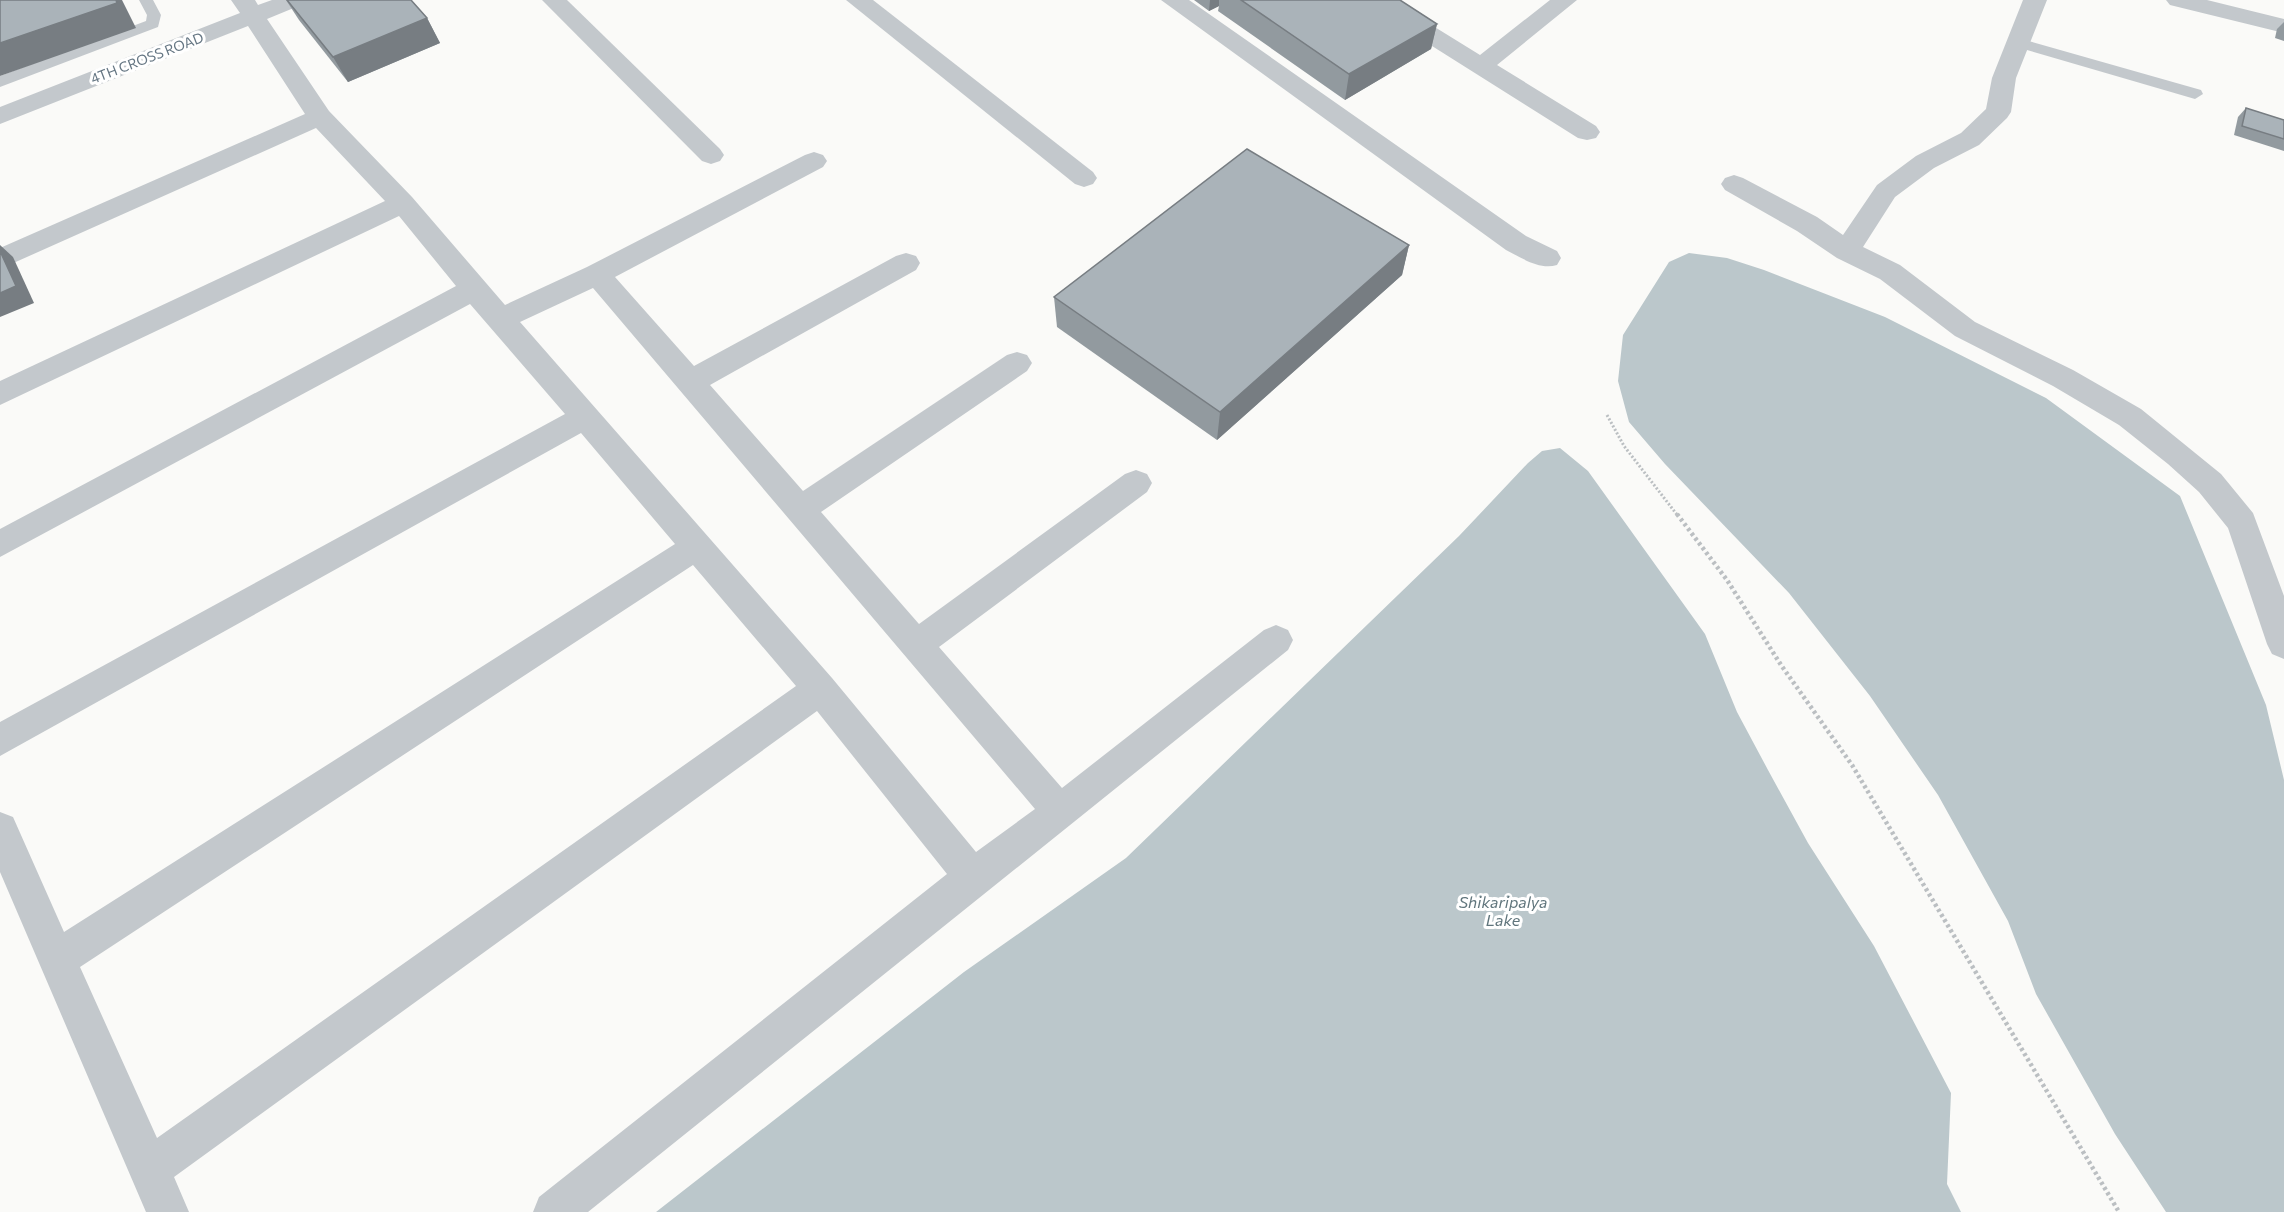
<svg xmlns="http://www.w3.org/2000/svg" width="2284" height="1212" font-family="Commissioner,sans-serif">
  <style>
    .water { fill: #bbc7cb }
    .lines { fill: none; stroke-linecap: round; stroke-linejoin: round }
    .path-far1 { stroke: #bbbfc2; stroke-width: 3; stroke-dasharray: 2 2; stroke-linecap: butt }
    .path { stroke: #bbbfc2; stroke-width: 4.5; stroke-dasharray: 3 3; stroke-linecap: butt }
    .lane { fill: #c3c8cc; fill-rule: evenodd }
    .street { fill: #c3c8cc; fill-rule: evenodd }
    .wall { fill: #929a9f }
    .shaded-wall { fill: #777d82 }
    .building { fill: #aab3b9; stroke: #777d82; stroke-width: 1.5 }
    .labels { text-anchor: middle; stroke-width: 6; stroke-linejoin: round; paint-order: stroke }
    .far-street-label { font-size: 14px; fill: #657683; stroke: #fff }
    .water-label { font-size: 16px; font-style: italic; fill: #60757c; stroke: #fff }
  </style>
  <rect width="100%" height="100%" fill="#fafaf8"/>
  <g class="water">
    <path d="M1689,253L1727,258L1764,270L1885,317L2046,398L2180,496L2266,705L2284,780V1212H2166L2115,1134L2036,994L2008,921L1938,795L1870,696L1789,593L1665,464L1629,422L1618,381L1623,335L1669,262Z"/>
    <path d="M1560,448L1588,471L1705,634L1737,712L1768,770L1808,843L1874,946L1951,1093L1947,1184L1961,1212H656L964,972L1126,858L1459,536L1528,463L1542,451Z"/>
  </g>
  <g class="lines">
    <path class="path-far1" d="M1607,415L1624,446L1678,516"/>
    <path class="path" d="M1677,514L1727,580L1781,665L1852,765L2119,1212"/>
    <g class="lane">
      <path d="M139,0H153L161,15L158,27L0,87V76L146,21L147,15Z"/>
      <path d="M2018,38L2201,90L2203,94L2195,99L2013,46L2010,43Z"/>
    </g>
    <g class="street">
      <path d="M231,0H255L258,5L272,0H305L301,5L267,19L329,111L412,197L505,305L587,267L805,155L814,152L823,155L827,161L823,167L615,277L694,366L896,256L906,253L916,256L920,263L916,270L710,385L803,491L1007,355L1017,352L1027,355L1032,363L1027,371L821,512L919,624L1125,474L1136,470L1147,474L1152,483L1147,492L939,647L1062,788L1264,630L1276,625L1288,630L1293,640L1288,650L588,1212H533L539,1197L947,874L817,711L174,1177L189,1212H146L0,872V812L13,817L64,932L675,544L581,433L0,756V722L565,414L470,304L0,557V529L456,286L399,216L0,405V381L385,201L316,128L0,269V248L305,114L248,26L0,124V107L240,13ZM593,288L1035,809L976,852L832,678L520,322ZM693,565L796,686L157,1138L80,967Z"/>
      <path d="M542,0H567L720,149L724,155L720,161L711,164L702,161Z"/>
      <path d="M846,0H873L1093,172L1097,178L1093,184L1084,187L1075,184Z"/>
      <path d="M1161,0H1189L1526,236L1557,251L1561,258L1557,265C1539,270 1522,258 1506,250Z"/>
      <path d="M1363,0H1391L1480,55L1550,0H1577L1497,65L1596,126L1600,132L1596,138L1587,140L1578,138L1367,5Z"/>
      <path d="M2023,0H2047L2016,78L2011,112L2007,118L1979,145L1934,168L1895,197L1863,247L1900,265L1975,322L2073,370L2141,409L2221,474L2253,513L2284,596V659L2272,654L2267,644L2228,528L2199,492L2168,464L2119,425L2053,386L1955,336L1880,279L1837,258L1797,231L1725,190L1721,184L1725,178L1734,175L1743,178L1817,217L1843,235L1877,185L1916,156L1961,133L1986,109L1992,78Z"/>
      <path d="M2166,0H2207L2284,19V33L2170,5Z"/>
    </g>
  </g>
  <g class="wall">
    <path d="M286,0H411L427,18L440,43L348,82L299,20Z"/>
    <path d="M1194,0H1400L1437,24L1431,49L1345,100L1218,11L1219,6L1209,11Z"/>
    <path d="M2284,22V41L2275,38L2277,29Z"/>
    <path d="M2246,108L2284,120V151L2234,135L2238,117Z"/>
    <path d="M1409,245L1402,275L1217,440L1057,327L1054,297Z"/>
  </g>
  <g class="shaded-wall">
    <path d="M116,0H122L136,28L0,76V43Z"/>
    <path d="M1210,0H1219V6L1209,11Z"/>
    <path d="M427,18L440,43L348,82L333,57Z"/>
    <path d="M1437,24L1431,49L1345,100L1349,74Z"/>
    <path d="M0,245L13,257L34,303L0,317Z"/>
    <path d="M1409,245L1402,275L1217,440L1220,412Z"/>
  </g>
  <g class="building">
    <path d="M0,0H116L117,3L0,43Z"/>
    <path d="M287,0H411L427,18L333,57Z"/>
    <path d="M1241,0H1400L1437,24L1349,74Z"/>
    <path d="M2246,108L2284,120V139L2242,126Z"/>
    <path d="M1247,149L1409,245L1220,412L1054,297Z"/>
    <path d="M0,251L16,286L0,293Z"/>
  </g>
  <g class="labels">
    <g class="far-street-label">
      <text transform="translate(147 58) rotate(-21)" y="5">4TH CROSS ROAD</text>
    </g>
    <g class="water-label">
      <text x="1503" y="908">Shikaripalya<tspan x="1503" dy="18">Lake</tspan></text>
    </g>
  </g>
</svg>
